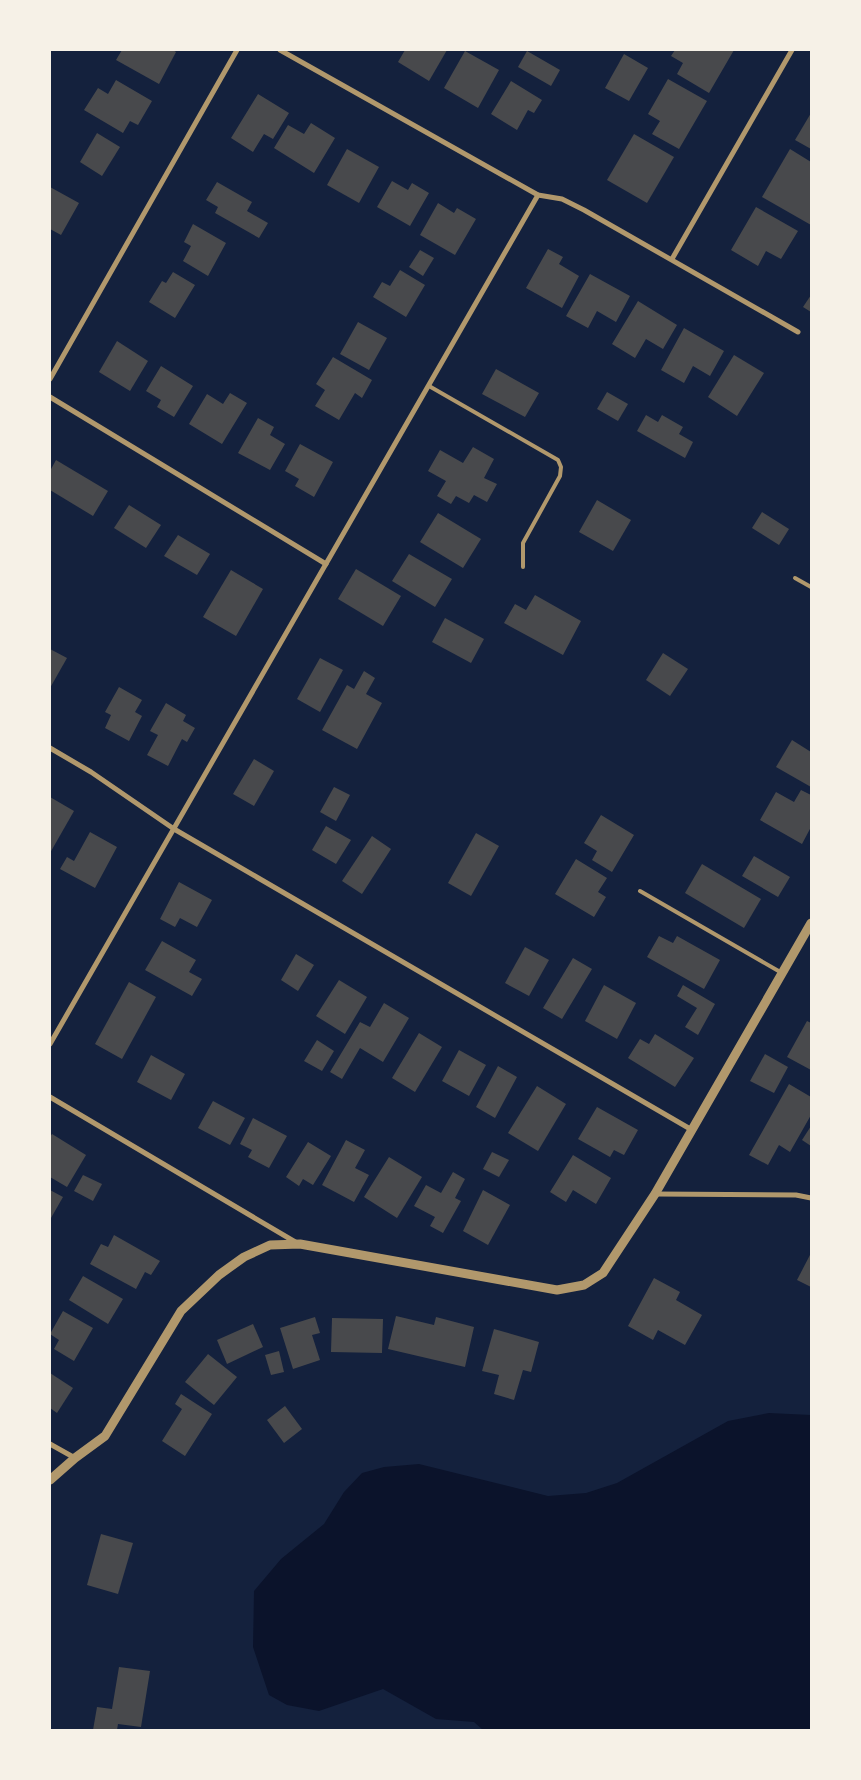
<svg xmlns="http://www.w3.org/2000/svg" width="861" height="1780" font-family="Ubuntu,sans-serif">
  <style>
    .water { fill: #0b132b }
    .building { fill: #48494c }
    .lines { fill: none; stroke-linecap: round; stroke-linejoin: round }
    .service { stroke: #b1986c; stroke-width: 4 }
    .minor { stroke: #b1986c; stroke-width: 5 }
    .tertiary { stroke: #b1986c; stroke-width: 9 }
  </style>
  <rect width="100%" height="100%" fill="#14213d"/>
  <path class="water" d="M769,1413L811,1415V1730H483L474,1722L436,1719L383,1689L319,1711L287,1705L269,1695L253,1647L254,1591L281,1559L324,1524L344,1492L362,1473L384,1467L419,1464L548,1496L586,1493L617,1483L728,1421Z"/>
  <g class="building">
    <path d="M122,50H173L176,52L159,84L116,60Z"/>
    <path d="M405,50H447L429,81L398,62Z"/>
    <path d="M675,50H734L709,93L677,74L683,63L671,56Z"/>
    <path d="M465,51L499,70L478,108L444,88Z"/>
    <path d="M527,51L560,70L551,86L518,67Z"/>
    <path d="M624,54L648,68L629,101L605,88Z"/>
    <path d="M668,79L707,101L679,149L652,134L660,121L648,114Z"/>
    <path d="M116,80L152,101L138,125L130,121L123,133L84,110L98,88L108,94Z"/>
    <path d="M511,81L542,100L534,113L528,110L517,130L491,114Z"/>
    <path d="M258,94L289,113L273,139L264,134L253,152L231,138Z"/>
    <path d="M811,113V149L795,140Z"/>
    <path d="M311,123L335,138L314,173L274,148L288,125L304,134Z"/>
    <path d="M97,133L120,147L102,176L80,162Z"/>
    <path d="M634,134L674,157L647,203L607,180Z"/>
    <path d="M347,149L379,167L359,203L327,185Z"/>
    <path d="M790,149L811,162V225L762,197Z"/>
    <path d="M392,181L408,190L412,183L429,193L410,226L377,207Z"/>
    <path d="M217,182L252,202L247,211L268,223L259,238L215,213L218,207L206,200Z"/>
    <path d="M50,187L79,203L61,235L50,229Z"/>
    <path d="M438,203L454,213L457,208L476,219L455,255L420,235Z"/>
    <path d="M756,207L798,231L781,259L766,251L758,266L731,250Z"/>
    <path d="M193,224L226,243L208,276L183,261L191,246L184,242Z"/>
    <path d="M548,249L563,257L559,264L579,276L562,308L526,288Z"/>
    <path d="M420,250L434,258L423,276L409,267Z"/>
    <path d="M400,270L425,285L406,317L373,297L382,282L390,286Z"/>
    <path d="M173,272L195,285L175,318L149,302L162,281L166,283Z"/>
    <path d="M590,274L630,296L616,322L597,311L588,328L566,316Z"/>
    <path d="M811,295V312L803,307Z"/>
    <path d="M638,301L677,325L663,349L646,339L635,358L612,344Z"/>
    <path d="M358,322L387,338L369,370L340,354Z"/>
    <path d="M684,328L724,351L710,376L693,366L684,383L661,370Z"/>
    <path d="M117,341L148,361L130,391L99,372Z"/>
    <path d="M734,355L764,373L737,416L708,397Z"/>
    <path d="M333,357L372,380L362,398L355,393L339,420L315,406L325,390L316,384Z"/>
    <path d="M161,366L193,386L174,417L157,407L161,400L146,391Z"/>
    <path d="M496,369L539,393L525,417L482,394Z"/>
    <path d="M607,392L628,404L618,421L597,409Z"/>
    <path d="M230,393L247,403L222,444L189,424L207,394L223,404Z"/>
    <path d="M646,415L658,422L662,415L683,427L679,434L693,442L685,458L637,431Z"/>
    <path d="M258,418L274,427L270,435L285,444L270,470L238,453Z"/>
    <path d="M300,444L333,462L314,497L295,486L299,479L285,471Z"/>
    <path d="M473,447L494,459L484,478L497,484L487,502L474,495L469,503L456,496L451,504L437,496L446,481L428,471L440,450L463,463Z"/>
    <path d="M56,460L108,491L93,516L50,490V471Z"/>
    <path d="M597,500L631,520L613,551L579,532Z"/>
    <path d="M129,505L161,525L146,548L114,528Z"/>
    <path d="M762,512L789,529L779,545L752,528Z"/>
    <path d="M438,513L481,539L463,568L420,542Z"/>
    <path d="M178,535L210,554L197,575L164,556Z"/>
    <path d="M409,554L452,579L435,607L392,581Z"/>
    <path d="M356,569L401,596L383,626L338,599Z"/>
    <path d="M231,570L263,589L236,636L203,617Z"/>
    <path d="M535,595L581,621L563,655L504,623L515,604L526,610Z"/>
    <path d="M445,618L484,639L471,663L432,642Z"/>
    <path d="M50,649L67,658L50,688Z"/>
    <path d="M663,653L688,669L670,696L646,680Z"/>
    <path d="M320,658L343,670L320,712L297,699Z"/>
    <path d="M364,671L375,678L366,694L382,703L357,749L322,730L347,685L354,689Z"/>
    <path d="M119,687L142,700L135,712L142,716L129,741L105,728L111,715L105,712Z"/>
    <path d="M166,703L186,715L183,721L195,728L187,742L182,739L168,766L147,755L158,735L150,731Z"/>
    <path d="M792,740L811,752V787L776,767Z"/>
    <path d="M254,759L274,771L254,806L233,794Z"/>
    <path d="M334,787L350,795L336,821L320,812Z"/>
    <path d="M801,790L811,795V827L802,844L760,820L776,792L794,802Z"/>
    <path d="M50,797L74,811L50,853Z"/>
    <path d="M601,815L634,835L612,872L592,860L597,851L584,843Z"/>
    <path d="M326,826L351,840L336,864L312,850Z"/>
    <path d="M90,832L117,847L95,888L60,869L67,857L74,861Z"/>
    <path d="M476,833L499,846L471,896L448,883Z"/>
    <path d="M372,836L391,849L362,894L342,881Z"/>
    <path d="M754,856L790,877L778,897L742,876Z"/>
    <path d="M576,859L607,878L598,892L606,897L594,917L555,894Z"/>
    <path d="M702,864L761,899L744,928L685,893Z"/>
    <path d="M179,882L212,900L197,927L180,918L175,927L160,919Z"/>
    <path d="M659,936L673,943L677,936L720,960L704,989L647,957Z"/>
    <path d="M162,941L196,960L189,972L202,979L192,996L145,970Z"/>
    <path d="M525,947L549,960L529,996L505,983Z"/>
    <path d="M296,954L314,965L298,991L281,980Z"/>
    <path d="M573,958L592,969L562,1019L543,1008Z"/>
    <path d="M339,980L367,997L345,1034L316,1016Z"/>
    <path d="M129,982L156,997L122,1059L95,1044Z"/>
    <path d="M604,985L636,1003L617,1039L585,1021Z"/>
    <path d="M683,985L715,1004L698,1035L685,1027L697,1008L677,996Z"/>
    <path d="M384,1003L409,1018L383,1062L360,1048L342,1079L330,1072L360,1022L370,1027Z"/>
    <path d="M807,1021L811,1023V1070L787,1057Z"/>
    <path d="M419,1033L442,1047L415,1092L392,1078Z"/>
    <path d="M655,1034L694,1058L675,1087L628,1058L640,1039L649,1044Z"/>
    <path d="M317,1040L334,1051L322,1071L304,1061Z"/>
    <path d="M459,1050L486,1065L469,1096L442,1081Z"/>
    <path d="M765,1054L788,1067L774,1093L750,1081Z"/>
    <path d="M151,1055L185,1074L171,1100L137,1082Z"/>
    <path d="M498,1066L517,1077L495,1118L476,1107Z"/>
    <path d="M789,1084L811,1097V1115L790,1152L779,1145L768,1165L749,1155Z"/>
    <path d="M537,1086L566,1104L538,1151L508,1133Z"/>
    <path d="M213,1101L245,1118L230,1145L198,1128Z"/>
    <path d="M597,1107L638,1130L624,1155L614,1150L610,1157L578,1139Z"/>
    <path d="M253,1118L287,1136L269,1168L248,1157L252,1150L240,1144Z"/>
    <path d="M811,1126V1146L802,1140Z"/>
    <path d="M52,1134L86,1155L67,1187L50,1177V1137Z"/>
    <path d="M346,1140L365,1150L355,1168L369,1175L354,1202L322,1185Z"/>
    <path d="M308,1142L331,1156L313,1185L303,1179L299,1186L286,1177Z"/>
    <path d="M492,1152L509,1160L499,1177L483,1169Z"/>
    <path d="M573,1155L611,1178L596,1204L573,1190L566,1202L550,1192Z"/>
    <path d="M389,1157L422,1177L397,1218L364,1197Z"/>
    <path d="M453,1172L465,1179L455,1198L461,1201L443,1233L430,1226L435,1217L414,1206L426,1185L441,1193Z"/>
    <path d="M83,1175L102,1184L93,1201L74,1191Z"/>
    <path d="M50,1190L63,1197L51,1218H50Z"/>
    <path d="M483,1190L510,1205L488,1245L463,1231Z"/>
    <path d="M114,1235L160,1261L151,1275L145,1272L136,1289L90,1264L101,1244L108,1247Z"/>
    <path d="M811,1253V1287L797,1280Z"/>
    <path d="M83,1276L123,1299L108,1324L69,1300Z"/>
    <path d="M654,1278L680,1292L676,1300L702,1315L685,1345L658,1330L653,1340L628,1326Z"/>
    <path d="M63,1311L93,1328L74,1361L54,1349L59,1340L50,1334Z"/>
    <path d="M396,1316L434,1325L436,1317L474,1327L465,1367L388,1349Z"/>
    <path d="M315,1317L320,1333L312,1335L320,1360L293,1369L280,1328Z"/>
    <path d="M332,1318L383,1319L382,1353L331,1352Z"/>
    <path d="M253,1324L263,1347L227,1364L217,1340Z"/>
    <path d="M494,1329L539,1342L531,1372L523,1370L514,1400L494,1394L499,1375L482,1371Z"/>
    <path d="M279,1351L284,1372L271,1375L265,1355Z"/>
    <path d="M208,1354L237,1377L214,1405L185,1382Z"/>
    <path d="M50,1373L73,1388L57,1413L50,1408Z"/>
    <path d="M181,1394L212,1414L185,1456L162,1441L182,1409L175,1404Z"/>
    <path d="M285,1406L302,1429L284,1443L267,1420Z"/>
    <path d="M101,1534L133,1543L118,1594L87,1585Z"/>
    <path d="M119,1667L150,1671L141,1727L118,1724L117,1730H93L97,1707L112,1709Z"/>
  </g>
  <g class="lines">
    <g class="service">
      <path d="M429,386L558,460L561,467L560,476L523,543V567"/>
      <path d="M795,578L811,587"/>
      <path d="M640,891L782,973"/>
    </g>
    <g class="minor">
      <path d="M280,50L538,195L562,199L584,210L798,332"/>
      <path d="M672,259L792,50"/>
      <path d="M50,379L237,50"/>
      <path d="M50,397L326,564"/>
      <path d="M50,748L91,772L174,829L692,1130"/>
      <path d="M50,1044L538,195"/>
      <path d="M50,1097L297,1243"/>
      <path d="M656,1194L796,1195L811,1198"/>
      <path d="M50,1444L75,1458"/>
    </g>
    <path class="tertiary" d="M50,1480L75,1458L105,1436L181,1311L219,1275L244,1257L270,1245L300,1244L557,1290L584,1285L603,1273L655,1194L811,923"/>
  </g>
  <rect width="861" height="1780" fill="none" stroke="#f6f1e7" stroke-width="102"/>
</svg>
